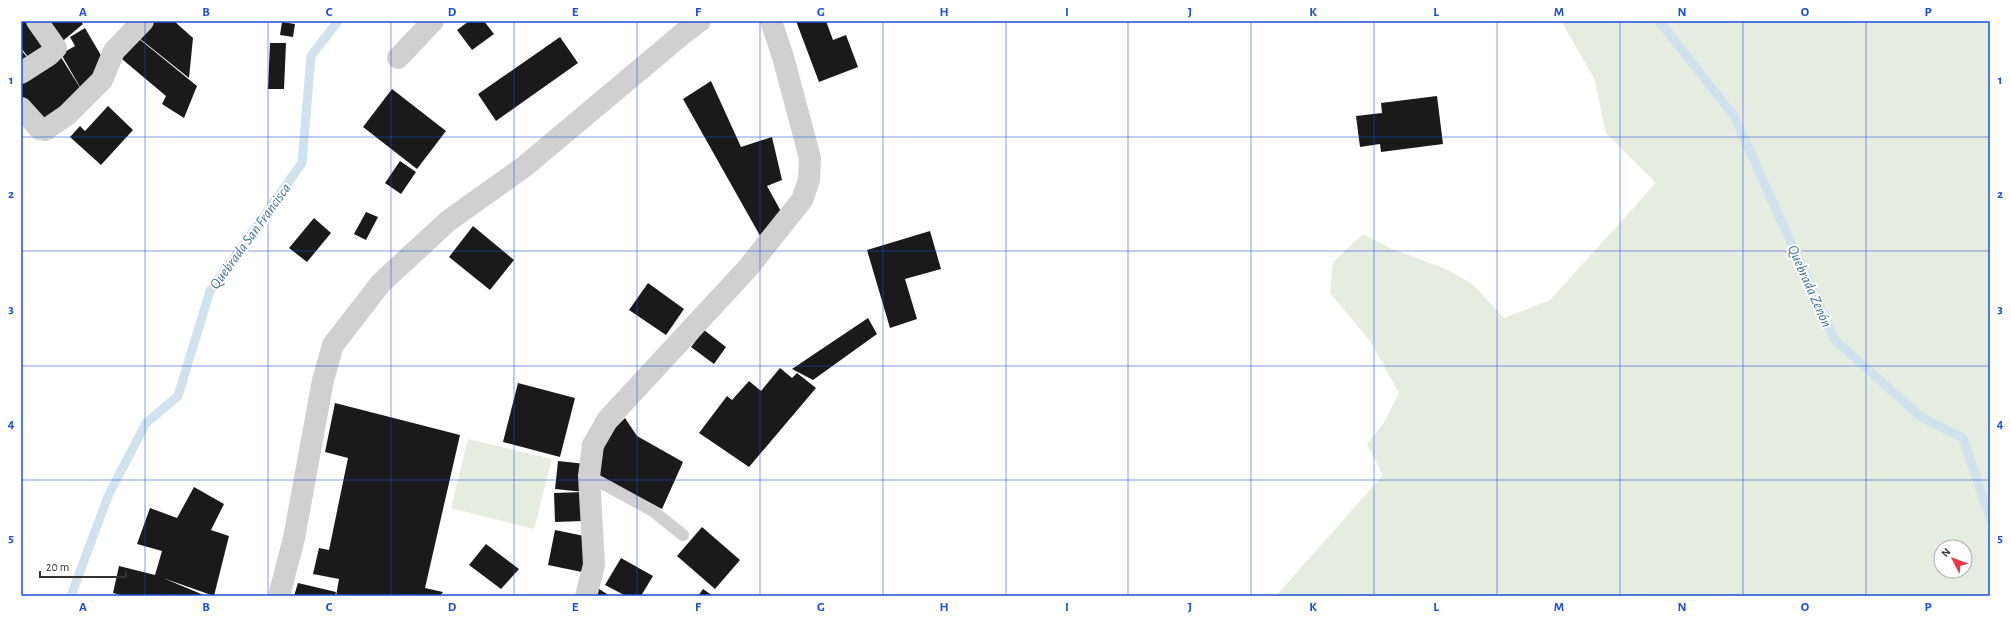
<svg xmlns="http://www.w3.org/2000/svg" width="2011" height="617" font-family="'Alegreya Sans',sans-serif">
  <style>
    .green { fill: #e6ecdf; fill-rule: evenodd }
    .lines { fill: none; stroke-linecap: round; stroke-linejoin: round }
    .stream { stroke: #cfe2ee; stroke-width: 9 }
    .building { fill: #1a1a1a }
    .lane { stroke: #d0d0d0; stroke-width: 12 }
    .street { stroke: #d0d0d0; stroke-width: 22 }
    .grid { fill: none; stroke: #1d4ed8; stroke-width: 1; stroke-opacity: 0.55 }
    .labels { text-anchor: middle; stroke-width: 4; stroke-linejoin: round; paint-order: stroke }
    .water-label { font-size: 15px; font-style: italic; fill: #3f7597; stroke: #fff }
    .neatline { fill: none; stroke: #1d4ed8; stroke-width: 1.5 }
    .grid-label { font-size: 13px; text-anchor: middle; font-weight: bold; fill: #1d4ed8 }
  </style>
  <rect width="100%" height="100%" fill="#fff"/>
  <g class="green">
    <path d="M1561,21H1990V596H1276L1383,475L1367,444L1384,423L1399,393L1370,341L1330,293L1333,262L1363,234L1390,248L1448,270L1472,284L1504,318L1550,300L1656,183L1606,133L1594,78ZM1941,547H1965V571H1941Z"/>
    <path d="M468,439L552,459L534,529L451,508Z"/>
  </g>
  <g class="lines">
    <g class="stream">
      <path d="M1659,21L1734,116L1835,340L1921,417L1963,438L1990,518"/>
      <path d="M71,596L108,496L146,423L178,396L210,291L302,163L311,56L338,21"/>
    </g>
  </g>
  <g class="building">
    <path d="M23,21H33L52,46L32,62L21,48V23Z"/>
    <path d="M39,21H80L83,24L58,45Z"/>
    <path d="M147,21H174L193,38L189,78L134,34Z"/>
    <path d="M469,21H484L494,34L472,50L457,30Z"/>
    <path d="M796,21H826L833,40L846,35L858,67L819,82Z"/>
    <path d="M282,22L295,24L293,37L280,35Z"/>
    <path d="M85,28L106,64L100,75L80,87L61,54L75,46L70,37Z"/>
    <path d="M133,34L197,86L184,118L162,104L166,96L116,54Z"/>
    <path d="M560,37L578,63L496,121L478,94Z"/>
    <path d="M270,43H286L284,89H268Z"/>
    <path d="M21,50L31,62L21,69Z"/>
    <path d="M59,54L84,94L37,124L21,102V78Z"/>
    <path d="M711,81L741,147L772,137L782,180L767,186L783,215L763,241L683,99Z"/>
    <path d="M392,89L446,131L417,169L363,127Z"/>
    <path d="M1437,96L1443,144L1381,152L1380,144L1360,147L1356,116L1382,113L1381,103Z"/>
    <path d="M108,106L133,130L101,165L70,137L80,126L85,131Z"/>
    <path d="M400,161L416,172L401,194L385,183Z"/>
    <path d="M366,212L378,217L366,240L354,234Z"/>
    <path d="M314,218L331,233L307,262L289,248Z"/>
    <path d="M473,226L514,260L490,290L449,257Z"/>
    <path d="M930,231L941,269L905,279L917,319L890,328L867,250Z"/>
    <path d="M648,283L684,309L666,335L629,310Z"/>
    <path d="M868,318L877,334L813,380L792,369Z"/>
    <path d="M704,330L726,347L714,364L691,347Z"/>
    <path d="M780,368L792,378L797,373L816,388L749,467L699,433L727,396L732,400L749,381L761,391Z"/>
    <path d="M518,383L575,398L560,457L503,442Z"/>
    <path d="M335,403L460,435L425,588L443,592L440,596H336L339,579L313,574L319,548L329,550L348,458L325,452Z"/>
    <path d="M625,418L637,436L683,462L662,509L595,476L607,436Z"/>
    <path d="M558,461L586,464L584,492L555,489Z"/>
    <path d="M194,487L224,504L211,530L229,536L214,596L163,578L206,596H124L113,593L119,566L155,575L162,551L137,544L150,508L204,528L177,518Z"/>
    <path d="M584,492V521L555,522L554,493Z"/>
    <path d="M702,527L740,560L715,589L677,556Z"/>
    <path d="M555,530L589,537L582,572L548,565Z"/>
    <path d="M486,544L519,569L501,589L469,565Z"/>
    <path d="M621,558L653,576L641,596H626L605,585Z"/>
    <path d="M298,583L336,592L335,596H294Z"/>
    <path d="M593,585L610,596H586Z"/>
    <path d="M703,589L713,596H698Z"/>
  </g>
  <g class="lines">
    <path class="lane" d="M589,476L653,511L683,535"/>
    <g class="street">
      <path d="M398,58L433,21"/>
      <path d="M21,73L49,55L56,48L37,21"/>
      <path d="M21,108L40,129L45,130L67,115L102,80L114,51L143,21"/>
      <path d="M279,596L294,538L323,380L333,345L381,283L448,221L525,166L686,31L700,21"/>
      <path d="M586,596L594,565L589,476L593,445L608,419L747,269L802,200L809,180L810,158L783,57L771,21"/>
    </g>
  </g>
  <path class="grid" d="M145,21V596M268,21V596M391,21V596M514,21V596M637,21V596M760,21V596M883,21V596M1006,21V596M1128,21V596M1251,21V596M1374,21V596M1497,21V596M1620,21V596M1743,21V596M1866,21V596M21,137H1990M21,251H1990M21,366H1990M21,480H1990"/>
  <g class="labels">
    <g class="water-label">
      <text transform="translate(250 236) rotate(-54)" y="5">Quebrada San Francisca</text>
      <text transform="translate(1810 286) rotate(66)" y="5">Quebrada Zenón</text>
    </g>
  </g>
  <rect width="2011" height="617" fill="none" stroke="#ffffff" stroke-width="44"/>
  <g transform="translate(1953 559) rotate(312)"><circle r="19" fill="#ffffff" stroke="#adadad"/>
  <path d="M0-3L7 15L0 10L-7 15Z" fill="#e63946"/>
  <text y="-6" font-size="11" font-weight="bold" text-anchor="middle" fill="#333333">N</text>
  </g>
  <path d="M40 571v6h86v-6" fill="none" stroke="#333333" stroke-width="2"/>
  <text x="46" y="571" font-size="12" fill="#333333" stroke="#ffffff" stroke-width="3" paint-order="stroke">20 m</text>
  <rect x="22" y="22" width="1967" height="573" class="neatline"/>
  <g class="grid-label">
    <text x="83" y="16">A</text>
    <text x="206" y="16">B</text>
    <text x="329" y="16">C</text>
    <text x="452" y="16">D</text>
    <text x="575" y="16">E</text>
    <text x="698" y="16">F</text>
    <text x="821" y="16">G</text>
    <text x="944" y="16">H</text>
    <text x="1067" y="16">I</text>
    <text x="1190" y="16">J</text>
    <text x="1313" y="16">K</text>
    <text x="1436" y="16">L</text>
    <text x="1559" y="16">M</text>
    <text x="1682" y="16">N</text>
    <text x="1805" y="16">O</text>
    <text x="1928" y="16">P</text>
    <text x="11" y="84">1</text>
    <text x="2000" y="84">1</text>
    <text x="11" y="198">2</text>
    <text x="2000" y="198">2</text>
    <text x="11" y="313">3</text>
    <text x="2000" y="313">3</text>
    <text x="11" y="428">4</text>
    <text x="2000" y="428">4</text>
    <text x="11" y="542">5</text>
    <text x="2000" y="542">5</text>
    <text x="83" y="611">A</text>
    <text x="206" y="611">B</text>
    <text x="329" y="611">C</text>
    <text x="452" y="611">D</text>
    <text x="575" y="611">E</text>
    <text x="698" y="611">F</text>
    <text x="821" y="611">G</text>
    <text x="944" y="611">H</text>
    <text x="1067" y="611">I</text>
    <text x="1190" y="611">J</text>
    <text x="1313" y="611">K</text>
    <text x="1436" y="611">L</text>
    <text x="1559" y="611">M</text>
    <text x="1682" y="611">N</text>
    <text x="1805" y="611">O</text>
    <text x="1928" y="611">P</text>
  </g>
</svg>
